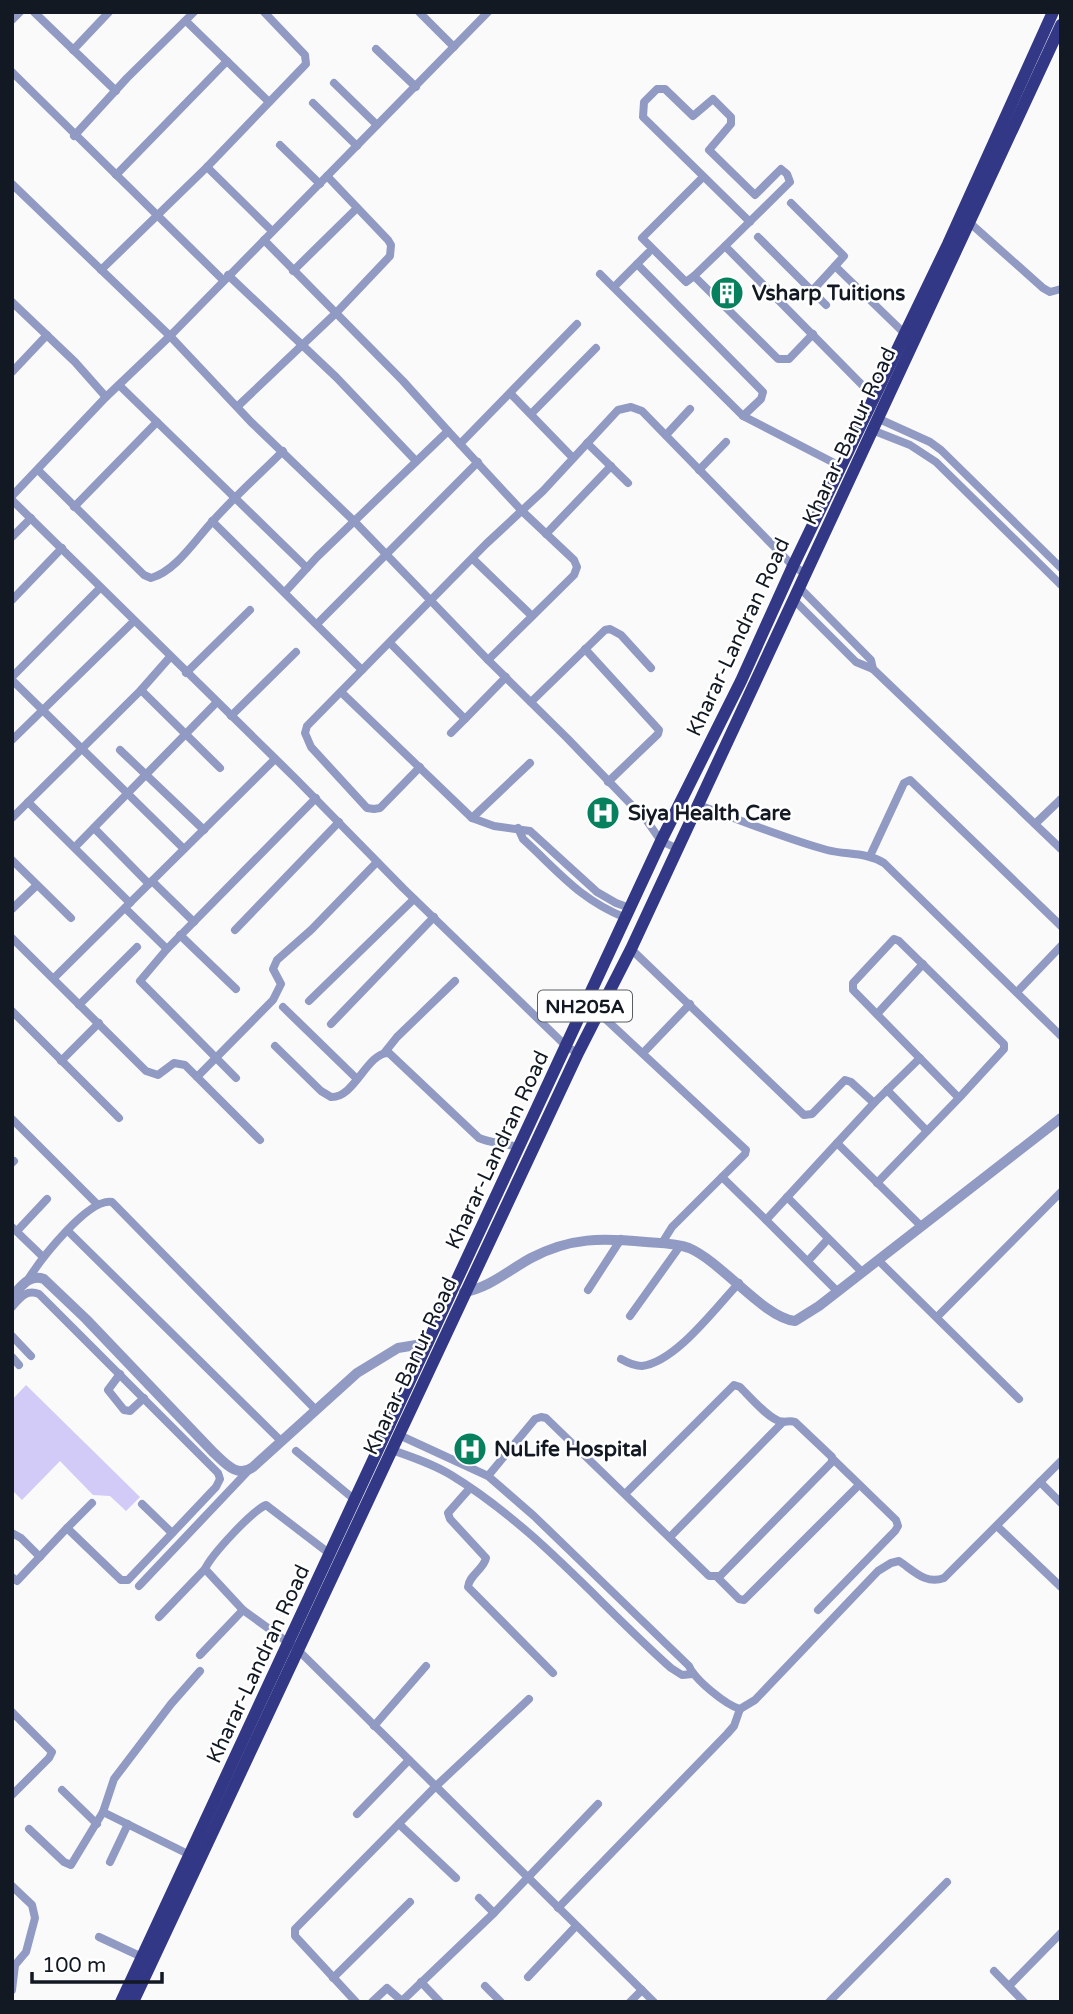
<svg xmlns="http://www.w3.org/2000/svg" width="1073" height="2014" font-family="'Varela Round',sans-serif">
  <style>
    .green { fill: #d2cbf7 }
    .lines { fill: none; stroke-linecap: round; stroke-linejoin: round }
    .minor { stroke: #909ac3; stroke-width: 8 }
    .tertiary { stroke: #909ac3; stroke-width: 10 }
    .trunk { stroke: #323885; stroke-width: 12 }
    .labels { text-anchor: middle; stroke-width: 5; stroke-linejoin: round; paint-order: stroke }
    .shield { fill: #fff; stroke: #595e65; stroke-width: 2 }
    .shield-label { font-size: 19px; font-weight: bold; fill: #121923 }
    .poi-label { font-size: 21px; font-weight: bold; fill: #121923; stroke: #fff; text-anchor: start }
    .street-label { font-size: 21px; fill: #121923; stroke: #fff }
  </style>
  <rect width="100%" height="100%" fill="#fafafa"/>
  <path class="green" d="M26,1385L140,1497L126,1511L110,1496L93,1495L60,1461L22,1500L12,1490V1400Z"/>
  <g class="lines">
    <g class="minor">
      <path d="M34,12L116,91"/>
      <path d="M419,12L454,47"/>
      <path d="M12,20L20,12"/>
      <path d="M186,21L269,102"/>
      <path d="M376,49L416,87"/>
      <path d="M73,50L109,12"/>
      <path d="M12,72L223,280"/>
      <path d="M334,83L377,125"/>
      <path d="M313,103L357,146"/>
      <path d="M74,136L127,78L194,12"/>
      <path d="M280,145L320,184"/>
      <path d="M207,167L272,231"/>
      <path d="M116,175L227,61"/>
      <path d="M12,184L170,336L251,422L355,522L488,660L567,738L647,821L661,841L676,848"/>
      <path d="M791,203L844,256L835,266"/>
      <path d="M750,222L643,117L644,102L657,89H665L693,116L713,99L731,117V124L709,150L755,195L781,169L787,174L790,182L725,246L873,396"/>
      <path d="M970,223L1043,288L1050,292L1061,289"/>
      <path d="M758,237L812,291L835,266L904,333"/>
      <path d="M264,240L403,381L448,431"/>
      <path d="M725,246L694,276L778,359H789L813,334"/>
      <path d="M637,264L763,392L761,399L743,416"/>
      <path d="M101,270L207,167L306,64L305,55L264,12"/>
      <path d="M293,271L357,208"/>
      <path d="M600,274L743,416L840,466"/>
      <path d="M228,275L336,377L416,461"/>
      <path d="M694,276L686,282L642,238L703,177"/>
      <path d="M614,287L648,253"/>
      <path d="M812,291L826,305"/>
      <path d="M12,302L75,362L106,397"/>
      <path d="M12,372L47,335"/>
      <path d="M119,385L307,568"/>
      <path d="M510,393L573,458"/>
      <path d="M238,406L336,313L390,256L391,245L388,240L327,176"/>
      <path d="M531,414L596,348"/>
      <path d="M877,418L930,442L941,450L1061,568"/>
      <path d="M872,430L910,445L936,462L1061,585"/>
      <path d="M666,435L690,409"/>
      <path d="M587,443L628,483"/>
      <path d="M460,444L577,324"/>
      <path d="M38,470L144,575L151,578C176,571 195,540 212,522C234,497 259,475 283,451"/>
      <path d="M699,470L726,442"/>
      <path d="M12,496L106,397L170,336L488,12"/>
      <path d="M12,500L297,780L403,888L567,1047L578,1053"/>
      <path d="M74,507L157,422"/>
      <path d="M212,521L362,670"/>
      <path d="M546,534L611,466"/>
      <path d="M12,537L31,518"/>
      <path d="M473,559L532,616"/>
      <path d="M799,587L871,660L873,669"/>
      <path d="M285,592L317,557L448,431L522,511L574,560L577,567L574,575L488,660"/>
      <path d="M793,599L856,662L873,669L1061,849"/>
      <path d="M12,600L62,548"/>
      <path d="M317,624L478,462"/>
      <path d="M390,643L465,719L506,677"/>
      <path d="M585,649L659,730L658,734L608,782"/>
      <path d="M186,673L250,610"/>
      <path d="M12,677L100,588"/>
      <path d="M12,680L184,849"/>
      <path d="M141,690L220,768"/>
      <path d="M341,692L472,818L494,826L530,831L597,892L616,903L630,908"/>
      <path d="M531,702L605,630L610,629L621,635L651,668"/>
      <path d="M231,716L296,652"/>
      <path d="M451,733L465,719"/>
      <path d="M12,740L134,621"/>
      <path d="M120,750L204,830"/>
      <path d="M420,767L380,808L374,809L367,808L311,747L305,733L307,726L486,544L543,491L618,410L631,407L642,411L793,566L806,574"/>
      <path d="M28,802L130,903"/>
      <path d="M698,805C741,820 783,838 827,850C847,855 866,852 884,863L1061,1036"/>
      <path d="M12,818L141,690L170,657"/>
      <path d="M472,818L530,763"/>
      <path d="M1035,824L1061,799"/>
      <path d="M94,828L149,884"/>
      <path d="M518,828L523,839C558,871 580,900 626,918"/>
      <path d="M75,847L216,703"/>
      <path d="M870,856L904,783L910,780L1061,926"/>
      <path d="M12,860L71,918"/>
      <path d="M152,881L194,922"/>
      <path d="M125,908L167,949"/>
      <path d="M12,909L37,885"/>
      <path d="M235,930L339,822"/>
      <path d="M180,935L236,989"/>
      <path d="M12,938L146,1071L158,1075L174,1063L185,1065L260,1140"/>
      <path d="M631,949L804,1115L812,1114L845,1080L851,1082L874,1103L837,1143L921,1226"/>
      <path d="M54,978L275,759"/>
      <path d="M1017,992L1061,946"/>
      <path d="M309,1001L414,899"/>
      <path d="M79,1005L137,947"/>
      <path d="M283,1007L357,1079"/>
      <path d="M12,1011L119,1118"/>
      <path d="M598,1012L746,1150L745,1154L722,1177L766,1220"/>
      <path d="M877,1014L923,964"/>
      <path d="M331,1024L434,917"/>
      <path d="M275,1046L321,1091L331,1097C355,1098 367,1052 389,1053L479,1138C492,1144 506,1142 519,1148"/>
      <path d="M385,1052L397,1037L455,981"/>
      <path d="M643,1053L690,1004"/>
      <path d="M61,1061L99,1023"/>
      <path d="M197,1077L273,1000L281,984L273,969L277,960L311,930L377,862"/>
      <path d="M236,1078L140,981L167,949L316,798"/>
      <path d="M887,1090L927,1131"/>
      <path d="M874,1103L920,1058"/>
      <path d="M12,1119L97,1204"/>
      <path d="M12,1163L14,1161"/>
      <path d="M877,1183L959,1098L853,990V983L894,939L899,941L1004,1044V1049L959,1098"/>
      <path d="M787,1197L862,1272"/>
      <path d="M12,1227L43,1257"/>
      <path d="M17,1231L47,1199"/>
      <path d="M68,1231L280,1440"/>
      <path d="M662,1243L672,1227L722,1177"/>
      <path d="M878,1260L1019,1399"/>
      <path d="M808,1261L828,1239"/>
      <path d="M29,1278C41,1259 89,1197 112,1202L315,1409"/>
      <path d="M588,1290L621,1239"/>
      <path d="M837,1291L766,1220L837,1143"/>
      <path d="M12,1307C20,1298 26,1289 39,1294L218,1473L220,1479L216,1487L128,1580H121L67,1528L17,1581L12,1577"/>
      <path d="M630,1316L680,1246"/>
      <path d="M937,1317L1061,1192"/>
      <path d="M12,1336L31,1356"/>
      <path d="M12,1357L19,1365"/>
      <path d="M621,1359C628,1363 634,1366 642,1366C676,1362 716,1307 739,1283"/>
      <path d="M120,1374L108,1390L124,1410L130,1411L144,1398"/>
      <path d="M399,1435L488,1476L534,1516L689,1666C695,1680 726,1705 740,1709L755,1700L878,1571L891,1563L899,1561C914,1571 926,1585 944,1578L1061,1461"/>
      <path d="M392,1450C412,1457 433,1464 451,1475C535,1526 599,1604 671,1668L682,1675L693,1674"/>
      <path d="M296,1451L355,1500"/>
      <path d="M488,1476L535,1419L541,1417L546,1418L709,1576H720L832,1462V1457L795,1422C789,1420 785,1423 779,1421C767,1417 749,1396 740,1387L734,1385L626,1493"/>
      <path d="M1040,1482L1061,1503"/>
      <path d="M470,1488L448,1513L450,1519L486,1558C484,1569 469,1575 468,1587L553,1673"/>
      <path d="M142,1504L172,1533"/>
      <path d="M997,1526L1061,1587"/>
      <path d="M67,1528L92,1503"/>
      <path d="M12,1533L21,1538L40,1557"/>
      <path d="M670,1537L783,1422"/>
      <path d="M330,1554L266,1505C252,1511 212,1554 205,1569L243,1610L297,1649L654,2002"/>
      <path d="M717,1577L739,1599L744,1600L859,1485"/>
      <path d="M139,1586L248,1471"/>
      <path d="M818,1610L895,1531L898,1526L896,1520L833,1459"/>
      <path d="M159,1617L205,1569"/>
      <path d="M200,1655L243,1610"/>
      <path d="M12,1712L52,1752L49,1758L12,1795"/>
      <path d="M374,1726L426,1666"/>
      <path d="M62,1790L97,1824"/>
      <path d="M357,1814L409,1760"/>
      <path d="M399,1824L456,1878"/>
      <path d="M29,1829L64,1862L71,1865L103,1812"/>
      <path d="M190,1855L103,1812L114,1779L171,1704L200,1671"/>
      <path d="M110,1862L128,1824"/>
      <path d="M12,1886L32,1905L35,1918L26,1952L15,1965L12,1990"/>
      <path d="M479,1898L494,1913"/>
      <path d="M558,1908L727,1734L734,1726L740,1709"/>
      <path d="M99,1937L142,1957"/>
      <path d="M994,1971L1024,2002"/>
      <path d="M528,1977L576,1926"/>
      <path d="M333,1978L410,1902"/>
      <path d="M421,1982L440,2002"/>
      <path d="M485,1986L501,2002"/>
      <path d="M1009,1986L1061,1933"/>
      <path d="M402,2001L494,1913L598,1804"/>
      <path d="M356,2002L295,1936V1929L435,1787L529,1699"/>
      <path d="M372,2002L387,1988L403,2002"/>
      <path d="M630,2002L642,1990"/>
      <path d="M829,2002L947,1882"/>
    </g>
    <g class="tertiary">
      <path d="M464,1292C489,1288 509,1270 531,1258C571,1237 602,1238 646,1242C660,1243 676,1243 689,1248C722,1262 764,1318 795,1321L819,1306L1061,1118"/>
      <path d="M12,1296C22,1286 29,1274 44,1279L86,1319L213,1452C224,1462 237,1479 253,1467L357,1373L398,1348L428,1343"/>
    </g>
    <g class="trunk">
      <path d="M121,2002L661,841L741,681L793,566L948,244L1053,12"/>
      <path d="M133,2002L578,1053L631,949L698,805L1061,25"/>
    </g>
  </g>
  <defs>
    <symbol id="building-disc" viewBox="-11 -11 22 22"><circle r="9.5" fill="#07805e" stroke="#fff"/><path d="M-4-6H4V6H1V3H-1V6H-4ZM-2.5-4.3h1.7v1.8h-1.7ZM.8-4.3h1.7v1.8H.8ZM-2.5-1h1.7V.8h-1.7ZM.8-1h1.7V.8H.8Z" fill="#fff"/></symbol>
    <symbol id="hospital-disc" viewBox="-11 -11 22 22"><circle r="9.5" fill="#07805e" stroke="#fff"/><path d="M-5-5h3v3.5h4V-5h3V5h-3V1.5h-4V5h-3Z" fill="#fff"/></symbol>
  </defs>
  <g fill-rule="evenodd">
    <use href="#building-disc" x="708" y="274" width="38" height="38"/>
    <use href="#hospital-disc" x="584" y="794" width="38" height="38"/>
    <use href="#hospital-disc" x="451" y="1430" width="38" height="38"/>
  </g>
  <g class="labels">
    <rect class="shield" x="538" y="990.5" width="94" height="31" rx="5"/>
    <g class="shield-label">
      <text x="585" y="1013">NH205A</text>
    </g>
    <g class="poi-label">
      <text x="752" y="300">Vsharp Tuitions</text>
      <text x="628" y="820">Siya Health Care</text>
      <text x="494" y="1456">NuLife Hospital</text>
    </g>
    <g class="street-label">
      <text transform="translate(849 436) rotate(-65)" y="7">Kharar-Banur Road</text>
      <text transform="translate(738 637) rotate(-65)" y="7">Kharar-Landran Road</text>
      <text transform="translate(497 1150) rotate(-65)" y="7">Kharar-Landran Road</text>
      <text transform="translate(410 1366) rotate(-65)" y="7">Kharar-Banur Road</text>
      <text transform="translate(258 1664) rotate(-65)" y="7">Kharar-Landran Road</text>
    </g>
  </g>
  <rect width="1073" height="2014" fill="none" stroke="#121923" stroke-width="28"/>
  <path d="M32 1972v10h130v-10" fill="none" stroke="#121923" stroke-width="3.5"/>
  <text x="42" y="1972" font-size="21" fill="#121923" stroke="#ffffff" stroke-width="5" paint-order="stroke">100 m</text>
</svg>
